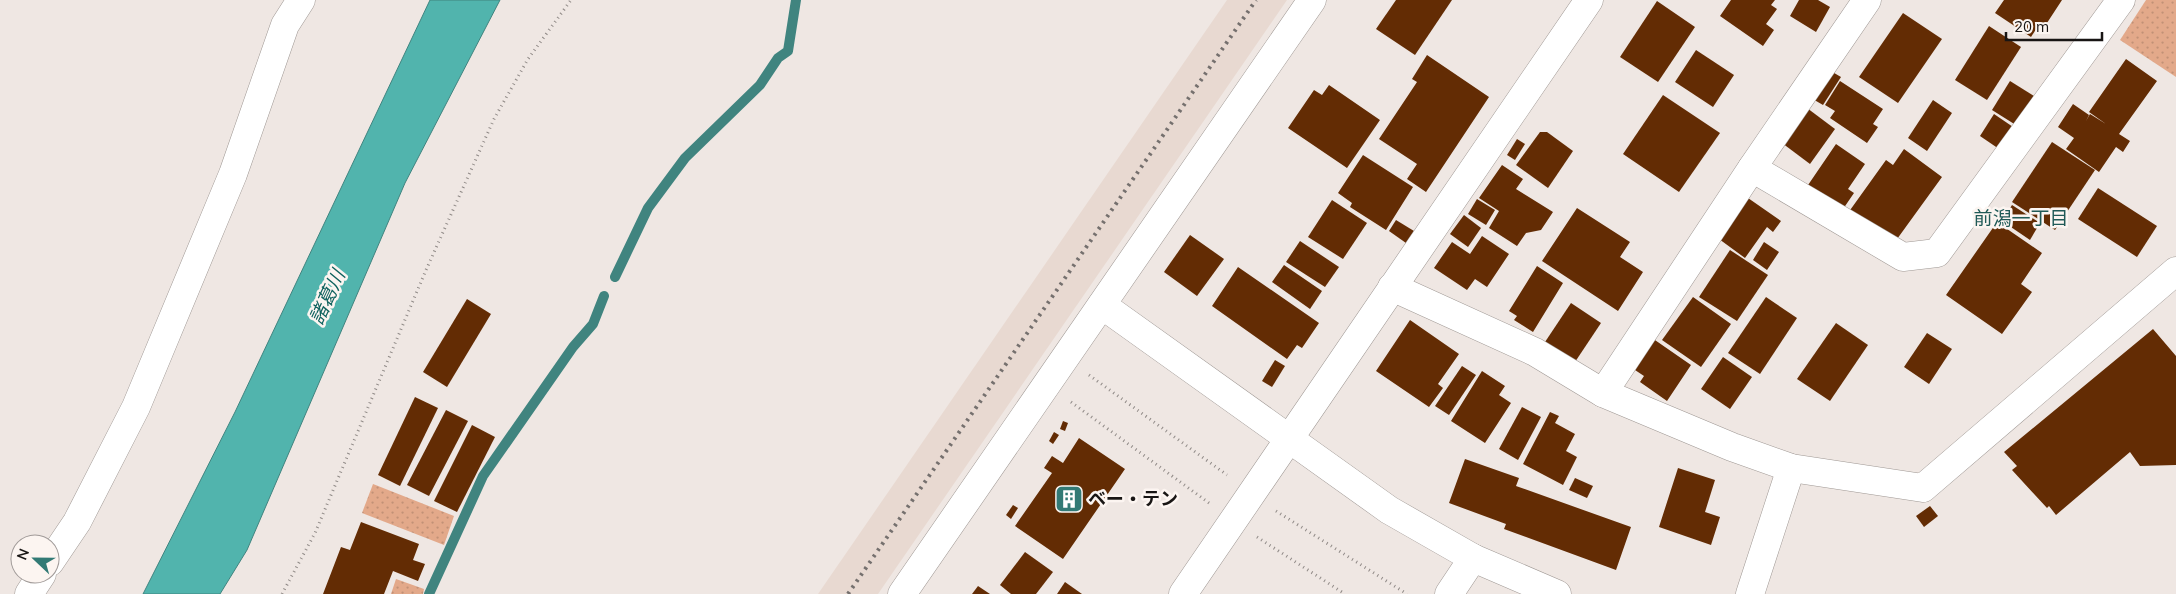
<svg xmlns="http://www.w3.org/2000/svg" width="2176" height="594" font-family="Mulish,'Noto Sans JP',sans-serif">
  <style>
    .built { fill: #e8d9d1 }
    .park { fill: url(#park-dots) }
    .water { fill: #51b4ad; stroke: #40847f }
    .lines { fill: none; stroke-linecap: round; stroke-linejoin: round }
    .stream { stroke: #40847f; stroke-width: 10 }
    .building { fill: #632c04 }
    .minor-casing { stroke: #9f9894; stroke-width: 29 }
    .path { stroke: #908a87; stroke-width: 3; stroke-dasharray: 1 4; stroke-linecap: butt }
    .minor { stroke: #fff; stroke-width: 28 }
    .rail { stroke: #75706e; stroke-width: 4; stroke-dasharray: 2.5 5; stroke-linecap: butt }
    .labels { text-anchor: middle; stroke-width: 5; stroke-linejoin: round; paint-order: stroke }
    .poi-label { font-size: 18px; font-weight: bold; fill: #181514; stroke: #fcf5f1; text-anchor: start }
    .neighbourhood-label { font-size: 19px; fill: #205a57; stroke: #fcf5f1 }
    .water-label { font-size: 19px; font-style: italic; fill: #0f625e; stroke: #fcf5f1 }
  </style>
  <defs>
    <pattern id="park-dots" width="8" height="8" patternUnits="userSpaceOnUse" patternTransform="scale(1.25)"><rect width="8" height="8" fill="#e3a98a"/><path d="M2 2h.1M6 6h.1" fill="none" stroke="#c29176" stroke-width="1.8" stroke-linecap="round"/></pattern>
  </defs>
  <rect width="100%" height="100%" fill="#efe7e3"/>
  <path class="built" d="M1227,0H1287L878,594H818Z"/>
  <g class="park">
    <path d="M2146,0H2176V77L2120,40Z"/>
    <path d="M373,484L454,516L444,545L362,513Z"/>
    <path d="M396,579L424,589L423,594H391Z"/>
  </g>
  <path class="water" d="M430,0H500L405,183L247,550L220,594H143L235,412Z"/>
  <g class="lines">
    <g class="stream">
      <path d="M615,277L648,208L685,158L760,85L778,58L788,51L796,0"/>
      <path d="M429,594L483,476L573,347L593,324L604,296"/>
    </g>
  </g>
  <g class="building">
    <path d="M1396,0H1452L1415,55L1376,29Z"/>
    <path d="M1731,0H1775L1771,5L1777,9L1766,24L1774,30L1763,46L1720,16Z"/>
    <path d="M1799,0H1818L1830,7L1816,32L1790,16Z"/>
    <path d="M2004,0H2062L2045,26L2040,23L2031,37L1995,13Z"/>
    <path d="M1657,1L1695,27L1658,82L1620,57Z"/>
    <path d="M1903,13L1942,39L1898,103L1859,77Z"/>
    <path d="M1989,26L2021,47L1987,100L1955,80Z"/>
    <path d="M1696,50L1734,75L1713,107L1675,82Z"/>
    <path d="M1427,55L1489,97L1426,192L1407,179L1417,164L1379,139L1417,82L1412,79Z"/>
    <path d="M2126,59L2157,81L2119,134L2130,141L2123,152L2116,147L2099,172L2066,149L2074,138L2058,127L2073,104L2089,115L2086,121L2090,114L2106,124L2089,112Z"/>
    <path d="M1829,70L1841,77L1823,105L1811,98Z"/>
    <path d="M1840,81L1883,109L1873,124L1878,127L1867,143L1830,118L1835,111L1825,105Z"/>
    <path d="M2010,81L2037,98L2019,127L1992,110Z"/>
    <path d="M1329,85L1380,120L1347,168L1288,128L1314,90L1322,95Z"/>
    <path d="M1663,95L1720,133L1679,192L1623,154Z"/>
    <path d="M1933,100L1952,113L1927,151L1908,138Z"/>
    <path d="M1807,108L1835,129L1810,164L1782,143Z"/>
    <path d="M1994,114L2016,129L2002,151L1980,136Z"/>
    <path d="M1540,132H1547L1573,151L1548,188L1516,165Z"/>
    <path d="M1517,139L1525,144L1515,160L1507,155Z"/>
    <path d="M2052,142L2095,170L2055,230L2012,202Z"/>
    <path d="M1836,144L1865,164L1848,189L1854,193L1841,212L1806,188Z"/>
    <path d="M1904,149L1942,177L1892,246L1848,213L1886,160L1893,165Z"/>
    <path d="M1363,155L1413,187L1386,230L1350,207L1352,203L1338,193Z"/>
    <path d="M1502,165L1523,179L1516,189L1553,212L1541,230L1526,233L1517,246L1489,228L1499,211L1479,198Z"/>
    <path d="M2098,188L2157,226L2137,257L2078,219Z"/>
    <path d="M1748,198L1781,221L1773,232L1767,227L1745,258L1719,239Z"/>
    <path d="M1477,199L1495,210L1486,225L1468,214Z"/>
    <path d="M1332,200L1367,223L1343,259L1308,237Z"/>
    <path d="M2012,205L2040,223L2030,240L2002,221Z"/>
    <path d="M1577,208L1630,242L1620,257L1643,272L1618,311L1542,261Z"/>
    <path d="M1464,215L1481,228L1468,247L1450,234Z"/>
    <path d="M1396,220L1414,231L1406,243L1389,231Z"/>
    <path d="M1997,222L2042,253L2021,284L2032,292L2002,334L1946,295Z"/>
    <path d="M1190,235L1224,259L1197,296L1164,272Z"/>
    <path d="M1482,236L1509,254L1487,287L1475,279L1467,290L1434,268L1452,242L1470,254Z"/>
    <path d="M1300,241L1339,267L1325,287L1286,262Z"/>
    <path d="M1764,242L1779,252L1767,270L1753,260Z"/>
    <path d="M1730,250L1768,275L1737,321L1699,297Z"/>
    <path d="M1284,265L1322,291L1310,309L1272,282Z"/>
    <path d="M1537,266L1563,283L1533,332L1514,320L1517,316L1509,311Z"/>
    <path d="M1238,267L1319,323L1302,348L1297,345L1287,359L1212,306Z"/>
    <path d="M1693,297L1731,324L1701,367L1662,340Z"/>
    <path d="M1766,297L1797,318L1760,374L1728,353Z"/>
    <path d="M467,299L491,314L447,387L423,372Z"/>
    <path d="M1571,303L1601,323L1575,362L1545,342Z"/>
    <path d="M1410,320L1459,354L1438,384L1443,388L1429,407L1376,371Z"/>
    <path d="M1836,323L1868,345L1830,401L1797,379Z"/>
    <path d="M2153,329L2176,356V465L2140,466L2130,452L2056,515L2049,506L2047,508L2012,470L2017,466L2004,452Z"/>
    <path d="M1927,333L1952,349L1929,384L1904,367Z"/>
    <path d="M1652,338L1691,365L1667,401L1640,382L1644,376L1632,368Z"/>
    <path d="M1723,357L1752,377L1730,409L1701,389Z"/>
    <path d="M1275,360L1285,366L1272,387L1262,381Z"/>
    <path d="M1462,366L1476,375L1449,415L1435,406Z"/>
    <path d="M1482,371L1505,386L1499,395L1511,403L1485,443L1451,421Z"/>
    <path d="M415,397L438,408L400,486L378,475Z"/>
    <path d="M1522,407L1541,417L1518,460L1499,449Z"/>
    <path d="M446,410L468,421L429,496L407,485Z"/>
    <path d="M1550,412L1559,416L1555,423L1575,434L1566,451L1577,457L1563,485L1523,464Z"/>
    <path d="M1063,421L1068,423L1065,431L1060,429Z"/>
    <path d="M472,425L495,437L457,512L434,501Z"/>
    <path d="M1054,432L1059,435L1053,444L1049,441Z"/>
    <path d="M1079,438L1125,469L1063,559L1015,526L1052,473L1044,468L1052,456L1063,463Z"/>
    <path d="M1465,459L1519,478L1516,486L1631,527L1616,570L1504,529L1506,524L1449,503Z"/>
    <path d="M1678,468L1715,480L1705,512L1720,517L1711,545L1659,527Z"/>
    <path d="M1575,478L1593,486L1587,498L1569,490Z"/>
    <path d="M1013,505L1018,508L1011,519L1006,515Z"/>
    <path d="M1930,506L1938,516L1924,527L1916,516Z"/>
    <path d="M361,522L419,544L413,560L425,564L418,581L393,571L384,594H323L341,547L350,550Z"/>
    <path d="M1025,552L1053,572L1036,594H1011L1000,585Z"/>
    <path d="M1065,582L1082,594H1057Z"/>
    <path d="M978,586L990,594H972Z"/>
  </g>
  <g class="lines">
    <defs>
      <g id="minor">
        <path d="M1752,168L1903,257L1937,253L2121,0"/>
        <path d="M1392,287L1535,352L1603,393L1732,447L1791,468L1923,488L2176,271"/>
        <path d="M1102,305L1389,510L1473,558L1557,594"/>
        <path d="M1603,393L1752,168L1867,0"/>
        <path d="M50,562L77,522L136,407L233,174L285,25L301,0"/>
        <path d="M29,594L42,574"/>
        <path d="M902,594L1312,0"/>
        <path d="M1183,594L1589,0"/>
        <path d="M1449,594L1473,558"/>
        <path d="M1750,594L1791,468"/>
      </g>
    </defs>
    <use href="#minor" class="minor-casing"/>
    <g class="path">
      <path d="M1089,375L1227,475"/>
      <path d="M1071,402L1209,503"/>
      <path d="M1276,511L1407,594"/>
      <path d="M1257,537L1345,594"/>
      <path d="M282,594L315,533L426,270L494,119L528,59L571,0"/>
    </g>
    <use href="#minor" class="minor"/>
    <path class="rail" d="M848,594L1256,0"/>
  </g>
  <defs>
    <symbol id="building-square" viewBox="-11 -11 22 22"><rect x="-9" y="-9" width="18" height="18" rx="4" fill="#327a75" stroke="#fcf5f1"/><path d="M-4-6H4V6H1V3H-1V6H-4ZM-2.5-4.3h1.7v1.8h-1.7ZM.8-4.3h1.7v1.8H.8ZM-2.5-1h1.7V.8h-1.7ZM.8-1h1.7V.8H.8Z" fill="#fff"/></symbol>
  </defs>
  <g fill-rule="evenodd">
    <use href="#building-square" x="1053" y="483" width="32" height="32"/>
  </g>
  <g class="labels">
    <g class="poi-label">
      <text x="1088" y="505">ベー・テン</text>
    </g>
    <g class="neighbourhood-label">
      <text x="2021" y="225">前潟一丁目</text>
    </g>
    <g class="water-label">
      <text transform="translate(327 297) rotate(-65)" y="7">諸葛川</text>
    </g>
  </g>
  <g transform="translate(35 559) rotate(292)"><circle r="24" fill="#fcf5f1" stroke="#a19b99"/>
  <path d="M0-4L9 19L0 12L-9 19Z" fill="#327a75"/>
  <text y="-8" font-size="14" font-weight="bold" text-anchor="middle" fill="#181514">N</text>
  </g>
  <path d="M2006 32v8h96v-8" fill="none" stroke="#181514" stroke-width="2.5"/>
  <text x="2014" y="32" font-size="15" fill="#181514" stroke="#fcf5f1" stroke-width="4" paint-order="stroke">20 m</text>
</svg>
